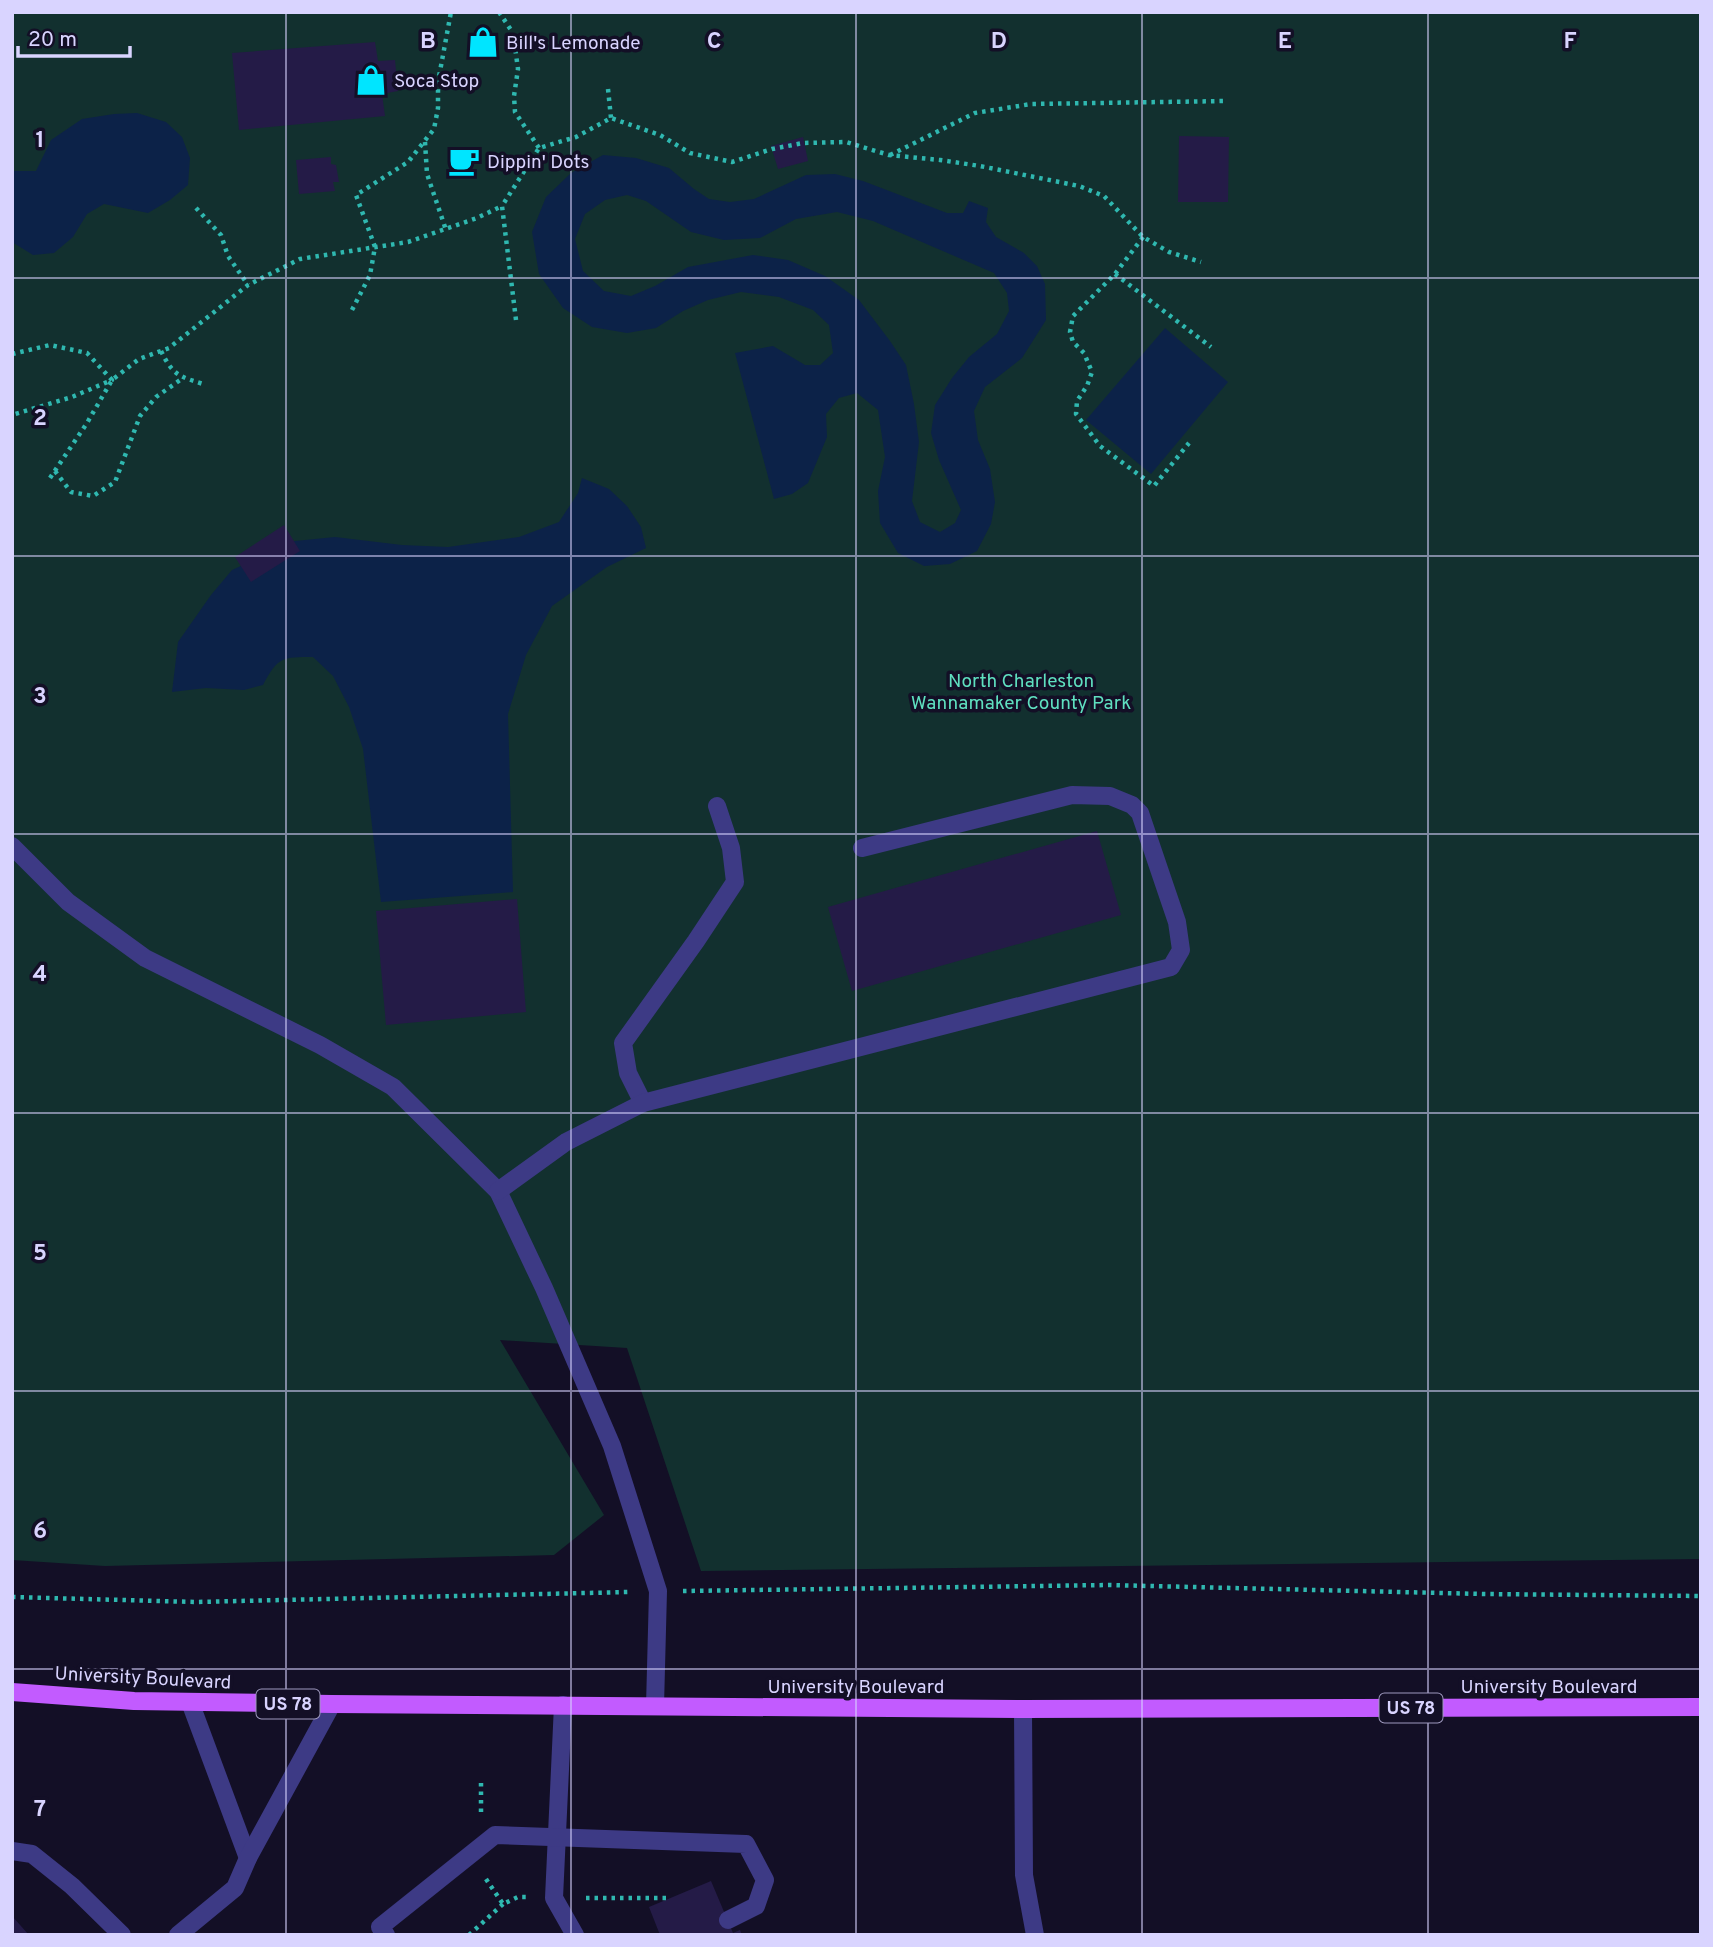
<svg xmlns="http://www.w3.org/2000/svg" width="1713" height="1947" font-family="Overpass,sans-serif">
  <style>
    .green { fill: #12302f }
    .water { fill: #0c2248; fill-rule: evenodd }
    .building { fill: #241b47 }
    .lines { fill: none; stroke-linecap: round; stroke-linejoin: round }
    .path { stroke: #2fb8b0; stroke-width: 4.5; stroke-dasharray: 3.5 5; stroke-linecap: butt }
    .lane { stroke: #3d3a85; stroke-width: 18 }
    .street { stroke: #3d3a85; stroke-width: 18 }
    .primary { stroke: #c25bff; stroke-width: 18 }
    .grid { fill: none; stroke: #d9d4ff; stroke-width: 2; stroke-opacity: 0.55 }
    .labels { text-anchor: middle; stroke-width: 7; stroke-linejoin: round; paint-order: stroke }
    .shield { fill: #130f26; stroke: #9e99be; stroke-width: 2 }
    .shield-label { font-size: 18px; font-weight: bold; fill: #d9d4ff }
    .poi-label { font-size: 19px; fill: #d9d4ff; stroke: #130f26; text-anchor: start }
    .park-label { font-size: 19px; fill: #5fe0c0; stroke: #130f26 }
    .street-label { font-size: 19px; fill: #d9d4ff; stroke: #130f26 }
    .grid-label { font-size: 23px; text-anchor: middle; font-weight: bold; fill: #d9d4ff; stroke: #130f26; stroke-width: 7; stroke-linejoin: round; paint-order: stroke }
  </style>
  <rect width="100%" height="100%" fill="#130f26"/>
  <path class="green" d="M12,12H1701V1559L701,1571L627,1348L500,1340L604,1515L554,1555L105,1566L12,1560Z"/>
  <g class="water">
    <path d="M137,113L166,122L182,137L190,158L188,185L170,200L148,213L104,204L87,214L73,237L54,253L33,255L12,242V171H36L51,140L82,119L114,114Z"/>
    <path d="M603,155L636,158L669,168L694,189L709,199L730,202L754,199L806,175L835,174L863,181L947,213H963L969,201L988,208L986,222L996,237L1024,253L1037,266L1045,284L1046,320L1022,358L985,387L974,411L978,440L990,469L995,502L991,524L977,551L950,564L924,566L898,553L880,523L878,491L885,457L878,410L857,393L839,398L826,414L827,437L808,483L792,494L774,499L735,353L773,346L805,365H820L833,353L829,325L813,310L779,297L741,292L708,300L683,311L656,328L627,333L592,327L563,308L539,274L532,232L546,197L571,173ZM627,195L646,201L691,232L724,240L760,238L796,219L837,212L873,221L994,273L1007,293L1009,311L997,334L969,357L952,378L935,405L931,433L939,460L961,510L955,523L940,532L920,522L912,501L919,442L914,404L906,365L890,341L859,300L825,276L788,260L753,255L688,267L655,286L631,296L604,291L583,271L575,239L585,214L605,200Z"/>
    <path d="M1165,328L1228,382L1151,474L1086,420Z"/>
    <path d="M582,478L609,489L627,506L641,527L646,548L607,567L552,606L526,655L508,714L513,892L381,902L363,749L349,707L333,676L313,657C282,657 278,657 263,685L244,690L206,688L172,692L178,642L211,595L232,570L295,541L335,537L402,545L448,547L519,537L559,522L578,493Z"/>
  </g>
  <g class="building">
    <path d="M485,28L495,37L493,51L482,55L471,47L473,33Z"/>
    <path d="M375,42L378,61L395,60L398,91L382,94L385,116L239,130L232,53Z"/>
    <path d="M1179,136L1229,137L1228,202H1178Z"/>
    <path d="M803,137L808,161L778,169L771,146Z"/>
    <path d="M469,150L472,170L459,171L457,151Z"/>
    <path d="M331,157V164L336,165L339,182H333L335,191L299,194L296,160Z"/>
    <path d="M284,525L300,551L251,582L235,557Z"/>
    <path d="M1097,831L1121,915L852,991L828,907Z"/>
    <path d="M517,899L526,1012L386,1025L376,911Z"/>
    <path d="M711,1881L733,1933L740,1930L742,1935H660L649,1907Z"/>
    <path d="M12,1916L29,1935H12Z"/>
  </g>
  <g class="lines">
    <g class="path">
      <path d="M499,12L513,33L518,69L514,96L515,112L539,148"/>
      <path d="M608,89L611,118"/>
      <path d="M425,142L427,174L446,230"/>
      <path d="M890,155L975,113L1031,104L1227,101"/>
      <path d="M196,208L221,235L228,256L248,285"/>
      <path d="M1143,237L1115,274L1073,316L1070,332L1073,342L1084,353L1092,372L1087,386L1077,401L1076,414L1100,446L1154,486L1189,443"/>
      <path d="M1115,274L1211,347"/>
      <path d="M352,310L370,275L375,247L356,195L408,162L434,129L438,108V82L451,12"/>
      <path d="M516,320L502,206L539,148L576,137L611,118L660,135L690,153L732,162L772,149L803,143L846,142L889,155L940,160L980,166L1079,186L1104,196L1143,237L1169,252L1201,262"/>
      <path d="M161,351C173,375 178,376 203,384"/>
      <path d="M12,354L50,345L87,353L112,380L72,397L12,415"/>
      <path d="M55,471L71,492L93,496L115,482L140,416L156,397L183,378"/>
      <path d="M50,478L87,423L112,380L139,359L169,348L248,285L300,259L408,242L477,218L502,206"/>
      <path d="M683,1591L1109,1585L1483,1594L1701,1596"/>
      <path d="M12,1597L196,1602L629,1592"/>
      <path d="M481,1812V1778"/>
      <path d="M486,1879L503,1904L518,1897H528"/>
      <path d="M586,1898H670"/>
      <path d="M469,1935L503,1904"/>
    </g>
    <g class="lane">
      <path d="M12,846L68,902L145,958L320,1045L393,1087L498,1191L544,1288L612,1446L658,1591L655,1706"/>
      <path d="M643,1103L628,1073L623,1043L696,941L735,882L731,848L717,806"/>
      <path d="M498,1191L566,1142L643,1103L1171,967L1181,950L1177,922L1140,813L1132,805L1110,796L1072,795L862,848"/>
      <path d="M190,1702L248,1858"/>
      <path d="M563,1705L554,1898L575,1935"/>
      <path d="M12,1851L32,1854L72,1886L122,1935"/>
      <path d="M178,1935L235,1888L248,1858L332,1704"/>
      <path d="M386,1935L380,1927L495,1835L746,1844L765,1880L756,1906L728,1920"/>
    </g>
    <path class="street" d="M1023,1709L1024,1875L1035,1935"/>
    <path class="primary" d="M12,1692L134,1701L332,1704L1023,1709L1701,1707"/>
  </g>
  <path class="grid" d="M286,12V1935M571,12V1935M856,12V1935M1142,12V1935M1428,12V1935M12,278H1701M12,556H1701M12,834H1701M12,1113H1701M12,1391H1701M12,1669H1701"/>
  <defs>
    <symbol id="shop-bare" viewBox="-9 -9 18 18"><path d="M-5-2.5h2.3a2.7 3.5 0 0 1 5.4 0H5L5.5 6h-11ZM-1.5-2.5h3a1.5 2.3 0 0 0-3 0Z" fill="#00e5ff" stroke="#130f26" stroke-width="2.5" paint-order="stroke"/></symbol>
    <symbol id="cafe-bare" viewBox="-9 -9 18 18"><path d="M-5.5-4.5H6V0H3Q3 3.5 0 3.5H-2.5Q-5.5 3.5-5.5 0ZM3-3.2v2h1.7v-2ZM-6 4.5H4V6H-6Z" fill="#00e5ff" stroke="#130f26" stroke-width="2.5" paint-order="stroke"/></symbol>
  </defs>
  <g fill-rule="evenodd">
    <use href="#shop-bare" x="461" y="20" width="44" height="44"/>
    <use href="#shop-bare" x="349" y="58" width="44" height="44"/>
    <use href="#cafe-bare" x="442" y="139" width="44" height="44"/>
  </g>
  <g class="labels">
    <g class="shield">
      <rect x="256.5" y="1689.5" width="63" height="29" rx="5"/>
      <rect x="1379.5" y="1693.5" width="63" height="29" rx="5"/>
    </g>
    <g class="shield-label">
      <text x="288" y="1710">US 78</text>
      <text x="1411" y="1714">US 78</text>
    </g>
    <g class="poi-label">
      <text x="506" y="49">Bill's Lemonade</text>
      <text x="394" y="87">Soca Stop</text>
      <text x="487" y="168">Dippin' Dots</text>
    </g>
    <g class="park-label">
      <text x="1021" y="687">North Charleston<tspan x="1021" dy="22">Wannamaker County Park</tspan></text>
    </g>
    <g class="street-label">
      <text transform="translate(143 1677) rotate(3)" y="7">University Boulevard</text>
      <text x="856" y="1693">University Boulevard</text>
      <text x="1549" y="1693">University Boulevard</text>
    </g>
  </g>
  <g class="grid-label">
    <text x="428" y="48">B</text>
    <text x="714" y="48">C</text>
    <text x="999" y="48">D</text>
    <text x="1285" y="48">E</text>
    <text x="1570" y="48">F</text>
    <text x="40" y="147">1</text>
    <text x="40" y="425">2</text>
    <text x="40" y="703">3</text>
    <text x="40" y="981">4</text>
    <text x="40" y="1260">5</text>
    <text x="40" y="1538">6</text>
    <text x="40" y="1816">7</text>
  </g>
  <rect width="1713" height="1947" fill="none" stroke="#d9d4ff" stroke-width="28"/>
  <path d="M18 46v10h112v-10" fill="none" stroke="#d9d4ff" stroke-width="3.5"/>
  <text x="28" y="46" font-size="21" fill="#d9d4ff" stroke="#130f26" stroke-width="5" paint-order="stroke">20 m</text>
</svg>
